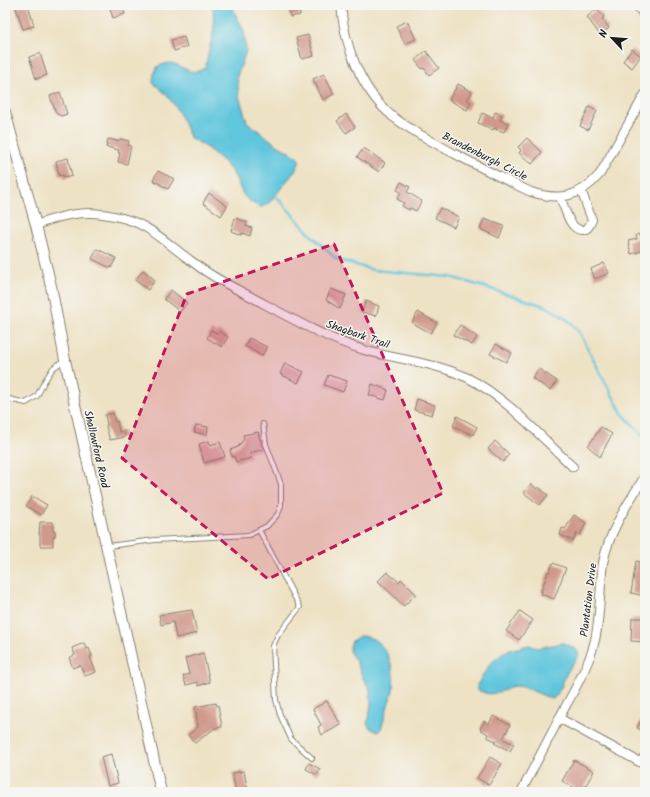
<svg xmlns="http://www.w3.org/2000/svg" width="650" height="797" font-family="Kalam,sans-serif">
  <style>
    .water { fill: #60c6dd; stroke: #3e717c }
    .lines { fill: none; stroke-linecap: round; stroke-linejoin: round }
    .stream { stroke: #60c6dd; stroke-width: 2.5 }
    .building { fill: #d0998b }
    .service-casing { stroke: #857f70; stroke-width: 6 }
    .minor-casing { stroke: #857f70; stroke-width: 10 }
    .tertiary-casing { stroke: #857f70; stroke-width: 12 }
    .service { stroke: #fff; stroke-width: 4 }
    .minor { stroke: #fff; stroke-width: 8 }
    .tertiary { stroke: #fff; stroke-width: 10 }
    .marked { fill: #c2185b; fill-opacity: 0.2; stroke: #c2185b; stroke-width: 3; stroke-dasharray: 8 5; stroke-linejoin: round }
    .labels { text-anchor: middle; stroke-width: 3; stroke-linejoin: round; paint-order: stroke }
    .street-label { font-size: 11px; fill: #1c1c1c; stroke: #f6f6f2 }
  </style>
  <rect width="100%" height="100%" fill="#f6f6f2"/>
  <filter id="ink" filterUnits="userSpaceOnUse"><feTurbulence type="fractalNoise" baseFrequency=".025" numOctaves="2"/><feDisplacementMap in="SourceGraphic" scale="8" xChannelSelector="R" yChannelSelector="G"/><feConvolveMatrix kernelMatrix="1 2 1 2 8 2 1 2 1" color-interpolation-filters="sRGB"/></filter>
  <filter id="wash" filterUnits="userSpaceOnUse"><feTurbulence type="fractalNoise" baseFrequency=".012" numOctaves="4" result="noise"/><feDisplacementMap in="SourceGraphic" scale="16" xChannelSelector="R" yChannelSelector="G"/><feGaussianBlur stdDeviation="0.9" result="paint"/><feColorMatrix in="noise" values="0 0 0 0 0 0 0 0 0 0 0 0 0 0 0 0 0 1.4 0 .05"/><feComposite in="paint" operator="in"/></filter>
  <g filter="url(#wash)">
    <rect width="100%" height="100%" fill="#eee2c5"/>
    <g class="water">
      <path d="M213,5H231L244,31L246,51L237,76L239,96L247,122L277,145L295,155L300,161L295,171L279,191L267,205L260,207C257,205 252,203 249,201C240,194 239,181 232,172C223,159 203,144 189,137C183,117 171,95 153,83L154,74L158,66C162,65 167,63 171,63C185,66 190,77 205,68L214,29Z"/>
      <path d="M359,636C386,635 396,668 393,690C392,694 390,698 389,702C386,711 384,720 381,729L378,732L370,728L367,723L369,719L371,703L370,689L364,680L356,661L350,653V646L352,641Z"/>
      <path d="M563,643L576,649L579,655C575,661 571,665 568,671C562,681 562,691 553,699C542,696 524,685 514,686C511,686 508,689 505,690C493,694 490,696 478,690L477,685L490,664L506,651L529,645L537,648Z"/>
    </g>
    <g class="lines">
      <path class="stream" d="M275,195L310,234L336,259L373,270L450,277L481,286L545,306L561,315L572,324L580,333L603,378L622,413L645,438"/>
    </g>
    <g id="blocks">
      <g class="building">
        <path d="M25,5H28L34,26L23,29L16,8Z"/>
        <path d="M109,5H122L125,14L113,18Z"/>
        <path d="M288,5H299L300,15L290,17Z"/>
        <path d="M597,9L604,17L602,19L609,28L600,35L587,17Z"/>
        <path d="M407,21L416,39L405,44L396,26Z"/>
        <path d="M308,35L314,56L302,59L296,38Z"/>
        <path d="M184,37L187,47L174,51L171,40Z"/>
        <path d="M632,49L641,56L632,68L623,61Z"/>
        <path d="M426,51L439,68L429,75L424,68L422,69L415,60Z"/>
        <path d="M40,53L47,75L36,79L29,57Z"/>
        <path d="M324,74L334,94L323,100L313,79Z"/>
        <path d="M458,84L472,92L467,100L471,102L467,110L449,100Z"/>
        <path d="M60,92L67,114L61,116L56,113L50,96Z"/>
        <path d="M589,107L597,111L588,130L580,126Z"/>
        <path d="M495,112L502,115L500,120L508,123L504,132L494,128L493,130L478,123L482,113L493,118Z"/>
        <path d="M346,114L355,127L346,133L337,121Z"/>
        <path d="M527,138L542,152L532,164L519,153L521,150L518,147Z"/>
        <path d="M108,139L117,141L121,139L129,141L128,145L131,146L127,164L118,162L120,153H118L119,150L106,147Z"/>
        <path d="M364,148L385,163L379,172L357,157Z"/>
        <path d="M68,158L72,176L64,178L63,175L59,176L56,161Z"/>
        <path d="M158,171L174,179L168,189L153,180Z"/>
        <path d="M401,182L410,187L407,192L422,201L416,211L410,208L409,210L402,206L404,203L397,199L401,192L397,190Z"/>
        <path d="M209,193L227,206L221,216L203,203Z"/>
        <path d="M440,208L459,217L454,227L435,218Z"/>
        <path d="M235,218L247,222L246,226L252,228L250,236L242,233L241,235L231,231Z"/>
        <path d="M484,219L504,226L499,238L480,229Z"/>
        <path d="M645,233V250L631,254L628,241L637,239L636,235Z"/>
        <path d="M97,249L116,258L111,268L92,259Z"/>
        <path d="M604,263L609,273L595,279L591,269Z"/>
        <path d="M143,270L155,280L148,290L135,280Z"/>
        <path d="M331,289L346,295L340,309L326,300Z"/>
        <path d="M171,290L187,303L180,312L164,299Z"/>
        <path d="M366,301L379,306L376,316L362,312Z"/>
        <path d="M418,312L437,323L431,333L412,323Z"/>
        <path d="M460,325L477,337L472,345L453,335Z"/>
        <path d="M211,330L217,333L219,331L228,337L222,347L207,338Z"/>
        <path d="M249,338L267,347L262,356L245,346Z"/>
        <path d="M496,344L512,353L506,362L490,354Z"/>
        <path d="M285,363L304,372L298,383L280,374Z"/>
        <path d="M539,369L557,381L550,390L532,378Z"/>
        <path d="M328,375L347,381L343,392L324,385Z"/>
        <path d="M372,384L388,390L385,400L369,395Z"/>
        <path d="M417,399L435,405L432,415L414,410Z"/>
        <path d="M113,413L115,422L117,421L119,432L124,431L125,437L110,440L106,427L107,424L105,415Z"/>
        <path d="M457,416L477,427L473,435L453,426Z"/>
        <path d="M196,425L208,427L207,435L194,432Z"/>
        <path d="M601,427L612,434L600,457L588,446Z"/>
        <path d="M258,432L263,449L250,453L251,458L236,462L234,456L232,457L230,450L238,447L244,439L243,435Z"/>
        <path d="M209,441L210,445L220,442L225,457L204,463L199,444Z"/>
        <path d="M495,441L509,454L503,462L488,449Z"/>
        <path d="M531,484L537,489L538,487L548,495L540,505L524,493Z"/>
        <path d="M32,496L47,505L41,515L26,506Z"/>
        <path d="M574,515L586,523L580,535L577,533L573,541L560,535L562,528L565,529Z"/>
        <path d="M40,522H53V531H55V536L53,537V546H40V535H39Z"/>
        <path d="M636,561L645,563V596L631,593Z"/>
        <path d="M553,563L566,568L554,599L541,594L542,591H541L548,572H549Z"/>
        <path d="M387,572L399,582L401,579L416,594L404,606L378,581Z"/>
        <path d="M192,610L197,633L176,638L173,622L161,625L159,615Z"/>
        <path d="M520,611L533,620L519,640L506,631Z"/>
        <path d="M632,618H645V642L631,641Z"/>
        <path d="M84,643L87,649L89,648L92,656L90,657L96,672L85,676L80,665L73,668L69,658L75,655L72,648Z"/>
        <path d="M203,653L210,682L198,686V682L186,685L183,676L189,674L185,658Z"/>
        <path d="M327,701L341,725L322,735L318,727L321,725L313,709Z"/>
        <path d="M216,703V705H218L222,727L215,728L195,743L188,735L198,727L195,707Z"/>
        <path d="M645,712V732L637,728Z"/>
        <path d="M493,716L510,725L503,739L514,744L510,751L494,743L496,741L487,737L488,734L480,729L484,721L489,724Z"/>
        <path d="M111,754L118,783L108,786L101,757Z"/>
        <path d="M490,757L502,764L489,785L477,778Z"/>
        <path d="M574,760L594,771L582,792L562,781Z"/>
        <path d="M309,763L320,769L317,775L306,769Z"/>
        <path d="M244,771L248,792H236L232,773Z"/>
      </g>
    </g>
  </g>
  <g filter="url(#ink)">
    <use href="#blocks" fill-opacity="0" stroke="#857f70" stroke-width="1"/>
    <g class="lines">
      <defs>
        <g id="service">
          <path d="M5,396L9,399L26,403L37,396L44,382L53,368L65,360"/>
          <path d="M259,530L300,607L278,635L273,646L276,700L280,715L291,739L312,758"/>
          <path d="M108,546L155,540L249,535L267,526L278,514L281,506V484L266,444L263,424"/>
          <path d="M639,762L645,751"/>
        </g>
        <g id="minor">
          <path d="M341,5C344,45 361,90 392,116C411,131 433,142 455,154C480,167 505,180 531,192C560,201 579,198 600,174L645,94"/>
          <path d="M560,197C565,207 569,230 582,230C588,230 590,225 592,220L581,190"/>
          <path d="M36,225C70,212 91,209 126,219C151,226 170,246 190,260C206,273 224,283 242,292C282,313 321,337 364,350C398,360 435,362 468,378C507,398 541,437 573,467"/>
          <path d="M559,718L645,765"/>
          <path d="M521,792C535,765 549,738 563,711C574,691 585,672 592,651C601,623 599,592 603,563C609,531 628,503 645,476"/>
        </g>
        <g id="tertiary">
          <path d="M638,5L645,15"/>
          <path d="M5,112L36,225L51,286L65,360L161,792"/>
        </g>
      </defs>
      <use href="#service" class="service-casing"/>
      <use href="#minor" class="minor-casing"/>
      <use href="#tertiary" class="tertiary-casing"/>
      <use href="#service" class="service"/>
      <use href="#minor" class="minor"/>
      <use href="#tertiary" class="tertiary"/>
    </g>
  </g>
  <path class="marked" d="M334,244L443,493L268,579L122,458L187,294Z"/>
  <g class="labels">
    <g class="street-label">
      <text transform="translate(485 156) rotate(27)" y="4">Brandenburgh Circle</text>
      <text transform="translate(358 334) rotate(19)" y="4">Shagbark Trail</text>
      <text transform="translate(97 449) rotate(77)" y="4">Shallowford Road</text>
      <text transform="translate(588 600) rotate(-83)" y="4">Plantation Drive</text>
    </g>
  </g>
  <rect width="650" height="797" fill="none" stroke="#f6f6f2" stroke-width="20"/>
  <g transform="translate(612 38) rotate(296)" stroke="#f6f6f2" stroke-width="3" paint-order="stroke">
  <path d="M0-3L7 15L0 10L-7 15Z" fill="#1c1c1c"/>
  <text y="-6" font-size="11" font-weight="bold" text-anchor="middle" fill="#1c1c1c">N</text>
  </g>
</svg>
